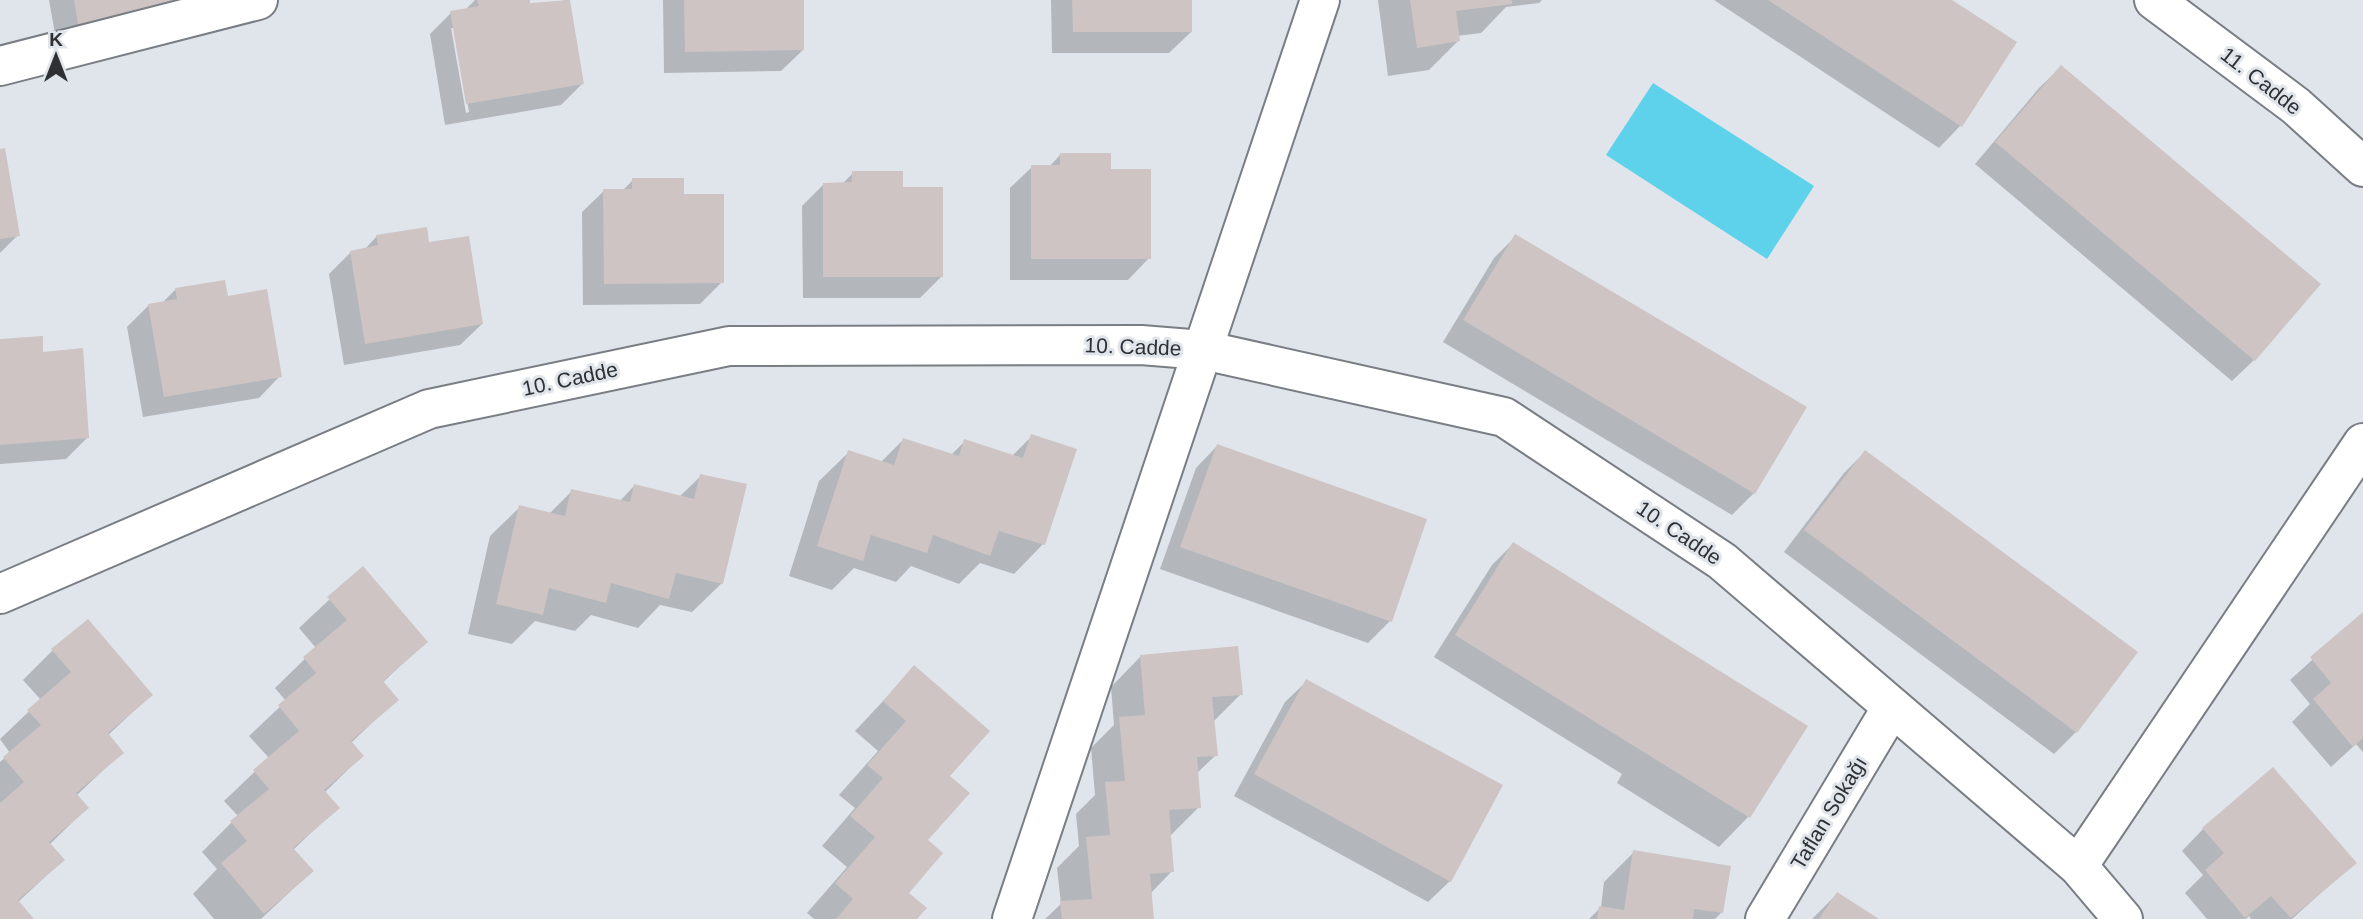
<svg xmlns="http://www.w3.org/2000/svg" width="2363" height="919" font-family="Helvetica,sans-serif">
  <style>
    .water { fill: #5ed1eb }
    .shadow { fill: #0003; fill-rule: evenodd }
    .building { fill: #cdc4c3 }
    .lines { fill: none; stroke-linecap: round; stroke-linejoin: round }
    .minor-casing { stroke: #797d84; stroke-width: 42 }
    .minor { stroke: #fff; stroke-width: 38 }
    .labels { text-anchor: middle; stroke-width: 6; stroke-linejoin: round; paint-order: stroke }
    .street-label { font-size: 21px; fill: #2e3033; stroke: #e0e5ec }
  </style>
  <rect width="100%" height="100%" fill="#e0e5ec"/>
  <path class="water" d="M1653,83L1814,186L1767,259L1606,155Z"/>
  <g class="shadow">
    <path d="M49,0H193L57,45Z"/>
    <path d="M475,0H528L529,5L568,0L582,84L561,105L445,125L430,34L451,13L464,11ZM451,28H455L469,112L466,113Z"/>
    <path d="M663,0H802L803,50L781,71L664,73Z"/>
    <path d="M1051,0H1191V32L1169,53H1052Z"/>
    <path d="M1378,0H1542L1539,3L1506,7L1481,33L1457,36L1458,41L1429,70L1388,76Z"/>
    <path d="M1714,0H1949L2015,43L1960,126L1939,148Z"/>
    <path d="M2061,67L2254,360L2232,381L1975,164L2039,88Z"/>
    <path d="M0,150L18,235L0,253Z"/>
    <path d="M1060,155L1109,171L1149,258L1128,280H1010V188L1032,167H1049Z"/>
    <path d="M853,173L902,189L942,276L920,298H803L802,206L823,185L842,184Z"/>
    <path d="M633,180L682,195L722,282L700,304L583,305L582,212L604,191H622Z"/>
    <path d="M377,236L428,244L482,324L460,345L344,365L329,274L351,252L364,250Z"/>
    <path d="M1516,236L1754,493L1732,515L1443,342L1494,258Z"/>
    <path d="M175,290L227,298L280,376L259,398L143,417L127,327L149,305L162,303Z"/>
    <path d="M0,341L42,354L88,437L66,459L0,464Z"/>
    <path d="M1032,436L1043,544L1014,574L980,563L959,584L911,566L896,582L854,568L832,590L789,576L819,481L849,452L881,462L903,440L951,455L965,441L1012,456Z"/>
    <path d="M1217,446L1390,621L1368,643L1160,569L1196,468Z"/>
    <path d="M1865,452L2135,652L2076,732L2054,754L1784,552L1844,473Z"/>
    <path d="M701,476L722,583L692,612L660,605L638,628L591,615L575,631L535,621L512,644L468,634L490,536L520,507L549,514L572,491L619,502L634,486L679,497Z"/>
    <path d="M1513,544L1806,727L1748,817L1719,847L1617,783L1622,774L1434,657L1492,565Z"/>
    <path d="M363,568L426,642L382,683L396,700L351,743L362,756L324,793L337,808L293,850L312,871L261,919H214L193,894L217,869L202,852L238,816L224,801L269,758L249,736L286,701L275,688L316,648L299,628Z"/>
    <path d="M2363,614V752L2356,744L2331,767L2292,722L2310,704L2290,680Z"/>
    <path d="M53,650L151,695L107,736L121,753L76,796L87,808L49,845L63,860L18,902L32,919H0V762L10,753L0,739L41,700L23,680Z"/>
    <path d="M1140,657L1241,694L1213,722L1216,755L1196,774L1199,807L1169,837L1172,871L1150,894L1152,919H1045L1061,904L1057,868L1079,846L1076,814L1095,795L1091,748L1114,725L1111,687Z"/>
    <path d="M914,668L926,840L906,893L915,919H814L807,913L847,867L822,846L855,808L839,795L878,751L855,731Z"/>
    <path d="M1307,681L1450,881L1428,902L1234,796L1285,702Z"/>
    <path d="M2203,829L2354,863L2292,919H2251L2249,916L2246,919H2207L2185,893L2203,875L2182,851Z"/>
    <path d="M1634,852L1722,912L1715,919H1589L1601,907L1604,882Z"/>
    <path d="M1837,894L1876,919H1812Z"/>
  </g>
  <g class="building">
    <path d="M74,0H195L196,5L78,24Z"/>
    <path d="M477,0H530V3L570,0L584,84L466,104L450,11L479,6Z"/>
    <path d="M684,0H804V50L685,52Z"/>
    <path d="M1072,0H1192V32H1073Z"/>
    <path d="M1410,0H1512V4L1456,11L1460,41L1417,48Z"/>
    <path d="M1768,0H1952L2017,42L1962,127Z"/>
    <path d="M2061,65L2321,284L2255,361L1995,142Z"/>
    <path d="M5,148L20,236L0,239V149Z"/>
    <path d="M1060,153H1111V169H1151V259H1031V165H1060Z"/>
    <path d="M852,171H903V187H943V277H823V183L852,182Z"/>
    <path d="M632,178H684V194H724V283L604,284L603,189H632Z"/>
    <path d="M427,227L429,242L469,236L483,324L365,344L350,251L378,245L376,235Z"/>
    <path d="M1515,234L1807,407L1755,494L1463,320Z"/>
    <path d="M225,280L228,296L267,289L282,377L164,397L148,304L177,299L175,288Z"/>
    <path d="M43,336V352L83,348L89,438L0,445V339Z"/>
    <path d="M1031,434L1077,449L1045,545L999,531L990,556L933,535L927,553L871,535L863,561L817,546L848,450L894,465L903,438L959,456L964,439L1023,458Z"/>
    <path d="M1217,444L1427,519L1392,622L1180,547Z"/>
    <path d="M1865,450L2138,652L2077,733L1804,530Z"/>
    <path d="M700,474L747,484L723,584L676,573L669,599L611,583L606,603L549,588L543,615L496,604L519,505L565,516L571,489L630,502L634,484L694,499Z"/>
    <path d="M1513,542L1808,726L1750,818L1455,635Z"/>
    <path d="M363,566L428,642L383,681L399,700L351,741L364,756L324,790L340,808L293,848L314,871L264,914L221,863L247,841L230,821L269,789L253,770L299,731L278,705L316,673L303,657L347,620L327,597Z"/>
    <path d="M2363,612V738L2353,747L2313,699L2331,683L2310,657Z"/>
    <path d="M88,619L153,695L108,733L124,753L76,793L89,808L49,842L65,860L18,900L34,919H0V803L24,782L3,757L41,725L27,710L71,672L51,649Z"/>
    <path d="M1238,646L1243,695L1212,697L1218,756L1197,757L1201,808L1169,810L1174,872L1150,874L1154,919H1062L1060,901L1092,899L1086,837L1110,835L1105,782L1125,781L1119,717L1145,715L1140,655Z"/>
    <path d="M914,665L990,731L950,776L970,793L928,840L943,853L909,893L927,908L917,919H836L853,899L835,883L875,837L850,816L883,778L867,765L906,721L883,701Z"/>
    <path d="M1306,679L1503,785L1451,882L1254,774Z"/>
    <path d="M2273,767L2357,863L2291,918L2271,896L2245,918L2205,870L2224,853L2202,828Z"/>
    <path d="M1633,850L1731,866L1723,913L1694,909L1693,919H1597L1599,906L1624,910Z"/>
    <path d="M1837,892L1879,919H1819Z"/>
  </g>
  <g class="lines">
    <defs>
      <g id="minor">
        <path d="M2154,0L2296,106L2363,167"/>
        <path d="M0,66L258,0"/>
        <path d="M0,594L429,409L729,346L1141,345L1203,350L1504,417L1722,561L2078,866L2123,919"/>
        <path d="M2078,866L2363,443"/>
        <path d="M1012,919L1320,0"/>
        <path d="M1765,919L1892,707"/>
      </g>
    </defs>
    <use href="#minor" class="minor-casing"/>
    <use href="#minor" class="minor"/>
  </g>
  <g class="labels">
    <g class="street-label">
      <text transform="translate(2261 81) rotate(38)" y="7">11. Cadde</text>
      <text transform="translate(1133 347) rotate(2)" y="7">10. Cadde</text>
      <text transform="translate(570 379) rotate(-12)" y="7">10. Cadde</text>
      <text transform="translate(1679 533) rotate(34)" y="7">10. Cadde</text>
      <text transform="translate(1829 813) rotate(-59)" y="7">Taflan Sokağı</text>
    </g>
  </g>
  <g transform="translate(56 56)" stroke="#e0e5ec" stroke-width="5" paint-order="stroke">
  <path d="M0-5L12 26L0 18L-12 26Z" fill="#2e3033"/>
  <text y="-10" font-size="19" font-weight="bold" text-anchor="middle" fill="#2e3033">K</text>
  </g>
</svg>
